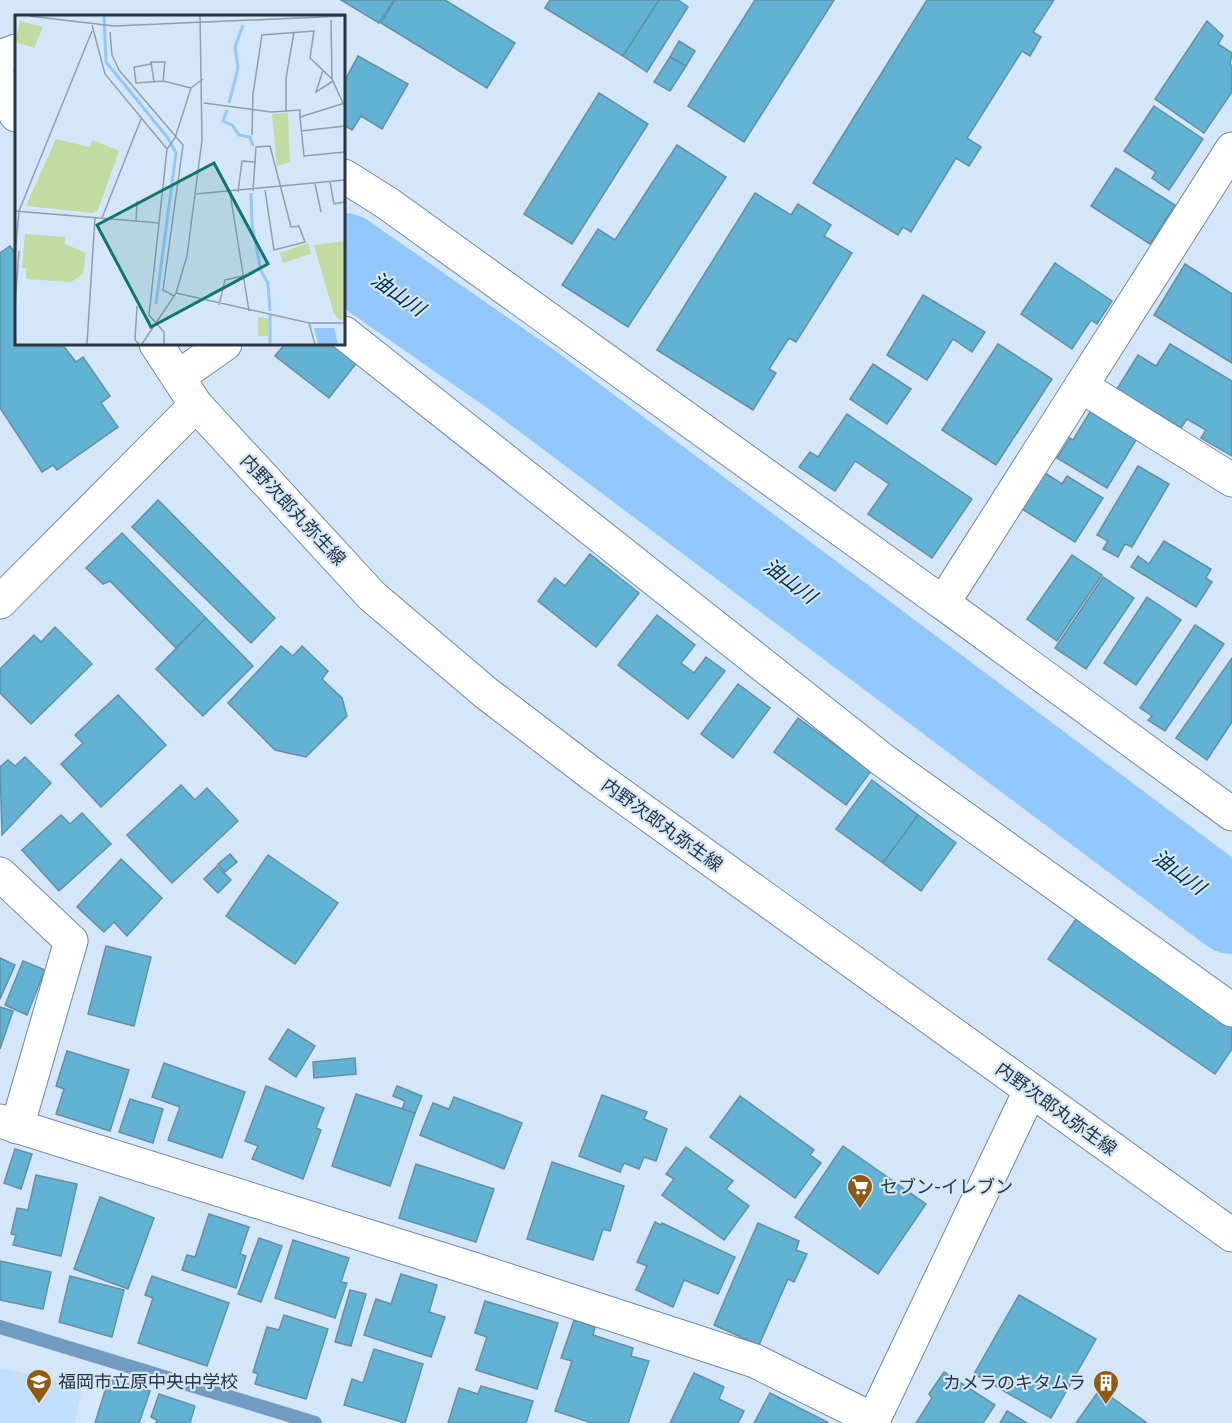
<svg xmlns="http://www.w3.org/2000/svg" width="1232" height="1423" font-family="'IBM Plex Serif','Noto Sans JP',serif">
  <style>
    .built { fill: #c1dffc }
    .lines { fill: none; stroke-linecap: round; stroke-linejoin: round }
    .stream { stroke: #729bc2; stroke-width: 14 }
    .river { stroke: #91c7fa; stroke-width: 86 }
    .building { fill: #62b2d4; stroke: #658fa2; stroke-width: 1.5 }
    .street-casing { stroke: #6d8aa6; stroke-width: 35 }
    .secondary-casing { stroke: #6d8aa6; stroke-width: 35 }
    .street { stroke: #fff; stroke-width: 33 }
    .secondary { stroke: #fff; stroke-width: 33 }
    .labels { text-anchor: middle; stroke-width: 4.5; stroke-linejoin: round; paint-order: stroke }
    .street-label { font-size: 18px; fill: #293541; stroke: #d4e6f9 }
    .poi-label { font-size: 18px; fill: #293541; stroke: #d4e6f9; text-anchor: start }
    .water-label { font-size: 20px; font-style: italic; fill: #022b4c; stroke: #d4e6f9 }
    .inset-river { fill: none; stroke: #91c7fa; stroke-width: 3 }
    .inset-road { fill: none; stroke: #909faf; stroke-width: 1.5 }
    .view { fill: #0f766e; fill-opacity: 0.15; stroke: #0f766e; stroke-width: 3 }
    .inset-edge { fill: none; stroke: #293541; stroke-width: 3 }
  </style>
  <rect width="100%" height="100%" fill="#d4e6f9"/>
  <path class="built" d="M3,1368L82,1388L75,1423H0V1369Z"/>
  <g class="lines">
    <path class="stream" d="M0,1327L315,1423"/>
    <path class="river" d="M344,256L525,382L1232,911"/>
  </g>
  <g class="building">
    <path d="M341,0H394L379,23Z"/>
    <path d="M395,0H445L515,43L487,88L381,23Z"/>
    <path d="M550,0H659L623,56L545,8Z"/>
    <path d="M659,0H678L688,7L647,72L623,56Z"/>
    <path d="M755,0H834L744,142L688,106Z"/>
    <path d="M927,0H1054L1033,32L1041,37L1030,56L1022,51L967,138L981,147L969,166L956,158L911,232L903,227L898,235L813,183Z"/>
    <path d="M1207,21L1223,36L1218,44L1232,53L1230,64L1232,66V92L1204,133L1155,99Z"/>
    <path d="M679,41L695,51L686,66L670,57Z"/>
    <path d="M358,56L408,84L382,129L361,116L352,130L344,125V82Z"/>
    <path d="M670,57L686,66L670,91L654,82Z"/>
    <path d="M599,93L648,124L572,244L524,214Z"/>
    <path d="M1154,106L1203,139L1169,190L1152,178L1156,172L1124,151Z"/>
    <path d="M677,145L726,177L628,327L562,285L598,229L615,240Z"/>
    <path d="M1116,168L1175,205L1150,244L1091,206Z"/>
    <path d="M755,193L791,215L798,204L831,225L824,236L852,253L796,342L789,338L769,369L776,373L753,410L657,350Z"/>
    <path d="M10,246L16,254V344H62L76,362L83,357L110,396L101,403L118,427L57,470L53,465L42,472L0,408V253Z"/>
    <path d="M1055,263L1112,301L1097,324L1091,320L1072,349L1021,314Z"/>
    <path d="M1185,264L1232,294V363L1154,315Z"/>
    <path d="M923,295L985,332L972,352L953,339L927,380L887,355Z"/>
    <path d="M285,344H337L358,361L329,398L275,356Z"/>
    <path d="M998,344L1052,379L996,465L942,430Z"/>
    <path d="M1170,344L1232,381V456L1201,438L1206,430L1187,419L1181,428L1117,389L1138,355L1156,366Z"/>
    <path d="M873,364L911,389L887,424L850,399Z"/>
    <path d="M1090,412L1136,440L1107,488L1057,458L1070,438L1073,440Z"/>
    <path d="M847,414L972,499L932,558L868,514L889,484L855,461L835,491L799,467L810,452L818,457Z"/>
    <path d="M1138,466L1169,484L1132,547L1125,544L1118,557L1103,549L1108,541L1097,535Z"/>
    <path d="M1045,473L1062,484L1067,476L1103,498L1075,542L1022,509Z"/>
    <path d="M158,500L275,618L251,643L132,527Z"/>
    <path d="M122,533L206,618L176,648L110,581L103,584L86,568Z"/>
    <path d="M1164,541L1211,569L1206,578L1212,582L1196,607L1131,567L1138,556L1149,564Z"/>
    <path d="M590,554L639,593L596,647L538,601L555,578L565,586Z"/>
    <path d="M1072,555L1102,575L1057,641L1027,619Z"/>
    <path d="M1103,577L1134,598L1086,669L1055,648Z"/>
    <path d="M1147,597L1181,620L1136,685L1104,663Z"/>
    <path d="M657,615L695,645L681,663L694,673L706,657L725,671L688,719L618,665Z"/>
    <path d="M206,618L253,666L203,716L156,669Z"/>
    <path d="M1195,625L1224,644L1165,731L1148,720L1152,716L1140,708Z"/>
    <path d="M55,627L92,664L31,724L0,693V669L34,635L41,642Z"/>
    <path d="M281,646L293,656L302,646L328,671L322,679L342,698L347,716L306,757L275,750L228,703Z"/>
    <path d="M1232,658V722L1207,760L1176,738Z"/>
    <path d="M738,684L770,708L733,758L701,734Z"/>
    <path d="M118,695L166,745L101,807L61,764L83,743L75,735Z"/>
    <path d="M798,718L871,771L846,805L774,752Z"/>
    <path d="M25,757L51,783L2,835L0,767L8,760L15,766Z"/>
    <path d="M872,780L918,815L883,863L836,829Z"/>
    <path d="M181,785L195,800L207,788L238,821L172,883L127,835Z"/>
    <path d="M82,813L111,844L59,891L22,850L61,815L70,824Z"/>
    <path d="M918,815L956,843L921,891L883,863Z"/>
    <path d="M230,854L237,862L225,872L218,864Z"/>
    <path d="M268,855L338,903L295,964L226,916Z"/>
    <path d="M121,859L162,898L127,936L114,922L104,932L77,907Z"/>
    <path d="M217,866L231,880L218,893L204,879Z"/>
    <path d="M1076,919L1232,1027V1049L1215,1074L1048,959Z"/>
    <path d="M106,946L151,957L134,1026L88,1014Z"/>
    <path d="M0,958L15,965L0,999Z"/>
    <path d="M23,961L45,970L27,1015L5,1005Z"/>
    <path d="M0,1007L13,1011L0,1049Z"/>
    <path d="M288,1029L315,1046L296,1077L269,1059Z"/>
    <path d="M67,1051L129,1070L110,1131L56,1114L64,1089L56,1086Z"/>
    <path d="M355,1058L356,1074L314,1078L313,1062Z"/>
    <path d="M164,1063L245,1092L222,1158L168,1140L180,1107L152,1097Z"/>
    <path d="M266,1086L324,1108L316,1128L321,1130L303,1179L252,1159L258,1146L245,1141Z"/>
    <path d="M397,1086L422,1096L415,1113L402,1109L405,1101L393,1096Z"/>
    <path d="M356,1094L415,1113L390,1186L332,1166Z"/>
    <path d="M602,1095L647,1112L644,1119L667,1129L656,1161L644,1157L639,1169L624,1163L620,1172L579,1156Z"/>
    <path d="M740,1096L814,1150L810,1155L821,1163L795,1198L710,1137Z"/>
    <path d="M454,1097L522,1123L504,1169L420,1135L433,1103L449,1109Z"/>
    <path d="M130,1099L163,1109L153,1143L119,1132Z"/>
    <path d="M843,1146L926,1204L878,1274L795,1217Z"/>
    <path d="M686,1147L733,1181L726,1189L749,1206L724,1240L662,1195L674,1179L666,1174Z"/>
    <path d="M15,1149L32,1154L21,1189L4,1183Z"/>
    <path d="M552,1162L624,1186L610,1231L603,1229L593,1260L527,1239Z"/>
    <path d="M416,1164L494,1189L476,1242L399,1218Z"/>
    <path d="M36,1175L77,1184L61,1256L13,1245L16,1235L11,1234L17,1208L28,1210Z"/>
    <path d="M100,1197L154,1218L128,1289L74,1269Z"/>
    <path d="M209,1214L249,1227L240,1254L246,1256L236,1288L182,1270L187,1255L195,1257Z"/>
    <path d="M655,1222L661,1225L662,1223L735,1257L718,1294L684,1280L673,1307L636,1290L647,1266L637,1262Z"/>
    <path d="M758,1223L799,1241L796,1250L807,1254L794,1282L788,1279L759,1345L714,1325Z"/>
    <path d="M259,1238L282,1246L261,1302L238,1294Z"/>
    <path d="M293,1240L349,1258L341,1282L347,1283L335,1318L275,1298Z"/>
    <path d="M0,1261L51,1272L43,1309L0,1300Z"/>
    <path d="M401,1274L437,1285L429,1312L445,1317L431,1357L364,1335L376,1299L391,1304Z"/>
    <path d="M70,1276L124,1290L112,1337L59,1322Z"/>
    <path d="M152,1276L229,1303L207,1366L138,1343L153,1298L145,1295Z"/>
    <path d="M350,1290L366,1294L351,1346L335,1342Z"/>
    <path d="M1019,1295L1096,1339L1051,1418L974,1374Z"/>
    <path d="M485,1301L558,1323L537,1389L476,1370L487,1337L475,1333Z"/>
    <path d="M284,1315L328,1329L306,1399L255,1384L258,1374L253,1372L267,1327L279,1330Z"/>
    <path d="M574,1320L595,1327L593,1335L633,1348L631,1356L649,1361L628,1423H592L555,1411L572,1361L561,1358Z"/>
    <path d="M374,1349L423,1364L405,1423L344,1405L352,1379L363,1383Z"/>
    <path d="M944,1372L995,1405L983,1423H916L932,1398L929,1394Z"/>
    <path d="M694,1373L724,1387L719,1399L744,1411L738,1423H670Z"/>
    <path d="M109,1378L150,1391L139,1423H95Z"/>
    <path d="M481,1386L533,1401L526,1423H448L459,1388L478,1394Z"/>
    <path d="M1100,1389L1147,1423H1076Z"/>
    <path d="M770,1393L829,1423H754Z"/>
    <path d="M159,1394L195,1406L190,1423H156L157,1420L151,1417Z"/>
    <path d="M1007,1411L1027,1423H1000Z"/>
  </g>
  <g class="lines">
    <defs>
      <g id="street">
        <path d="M0,57L16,51"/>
        <path d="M1232,149L943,603L1232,814"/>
        <path d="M344,176L387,203L943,603"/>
        <path d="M344,333L884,761L1232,1010"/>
        <path d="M178,377L225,344"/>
        <path d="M1081,386L1232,480"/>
        <path d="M0,602L196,405"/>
        <path d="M0,874L71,941L17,1127"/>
        <path d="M0,1121L473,1269L755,1361L874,1420"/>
        <path d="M872,1423L1030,1091"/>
      </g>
      <g id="secondary">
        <path d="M0,80L16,115"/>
        <path d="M156,344L196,405L372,596L486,693L592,774L1232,1235"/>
      </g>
    </defs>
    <use href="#street" class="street-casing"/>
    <use href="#secondary" class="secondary-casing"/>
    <use href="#street" class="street"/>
    <use href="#secondary" class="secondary"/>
  </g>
  <defs>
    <symbol id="supermarket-pin" viewBox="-11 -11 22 30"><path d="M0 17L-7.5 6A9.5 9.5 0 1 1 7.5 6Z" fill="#905a0f" stroke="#d4e6f9"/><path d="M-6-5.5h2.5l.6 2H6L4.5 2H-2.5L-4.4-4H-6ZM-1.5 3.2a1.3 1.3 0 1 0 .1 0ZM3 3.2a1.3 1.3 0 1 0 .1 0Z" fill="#fff"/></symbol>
    <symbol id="school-pin" viewBox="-11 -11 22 30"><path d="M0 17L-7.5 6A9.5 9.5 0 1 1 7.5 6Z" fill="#905a0f" stroke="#d4e6f9"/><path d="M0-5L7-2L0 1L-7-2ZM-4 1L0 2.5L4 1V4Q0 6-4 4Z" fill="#fff"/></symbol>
    <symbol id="building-pin" viewBox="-11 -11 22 30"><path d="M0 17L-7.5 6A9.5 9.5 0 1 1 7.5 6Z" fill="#905a0f" stroke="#d4e6f9"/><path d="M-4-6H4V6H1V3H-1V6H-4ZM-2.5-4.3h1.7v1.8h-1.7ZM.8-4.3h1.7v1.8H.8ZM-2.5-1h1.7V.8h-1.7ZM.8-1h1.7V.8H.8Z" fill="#fff"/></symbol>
  </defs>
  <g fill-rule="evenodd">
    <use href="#supermarket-pin" x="845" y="1172" width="30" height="40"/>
    <use href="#school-pin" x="24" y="1367" width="30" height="40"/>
    <use href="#building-pin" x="1091" y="1368" width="30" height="40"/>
  </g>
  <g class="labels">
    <g class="street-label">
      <text transform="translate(293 510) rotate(47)" y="6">内野次郎丸弥生線</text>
      <text transform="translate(662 825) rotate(36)" y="6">内野次郎丸弥生線</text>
      <text transform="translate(1056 1109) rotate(36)" y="6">内野次郎丸弥生線</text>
    </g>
    <g class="poi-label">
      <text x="880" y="1193">セブン-イレブン</text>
      <text x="58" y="1388">福岡市立原中央中学校</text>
      <text x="1086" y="1389" text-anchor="end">カメラのキタムラ</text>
    </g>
    <g class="water-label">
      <text transform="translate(398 294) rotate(35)" y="7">油山川</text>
      <text transform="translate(790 581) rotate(37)" y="7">油山川</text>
      <text transform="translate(1179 872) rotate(37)" y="7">油山川</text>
    </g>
  </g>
  <g transform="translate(15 15)">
    <rect width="330" height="330" fill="#d4e6f9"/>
    <path d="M5,6L28,12L19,33L0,27ZM273,98L275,147L262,151L257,99ZM41,124L74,132L78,125L104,136L83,195L78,198L11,191ZM10,219L50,222V229L71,238L68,259L56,267L11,264V253H7ZM330,226V304L325,305L319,299L299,230ZM293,228L296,239L268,248L265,238ZM243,302L254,304L253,321H243Z" fill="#c1dba1"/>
    <path d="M299,313H319L323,329H303Z" fill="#91c7fa"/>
    <path class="inset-river" d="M89,1L91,47L153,123L161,138L141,289M214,88L223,53L220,32L228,10M212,95L208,106L217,110L224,120L235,122L238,131M236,178L237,210L246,256L253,268L255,296M255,329V300"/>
    <path class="inset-road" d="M14,1L99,11L330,1M316,5L317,64M95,17L97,40L104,55L168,130L148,275L159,281M136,49L119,52L121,68L148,66L176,73M308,55L301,77L318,66M139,67L136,47H150L148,66M189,88L256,97L285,95V102M330,88L285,102L289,141L330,137M271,96V63L279,17M286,116L330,111M237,120L238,79L247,20L299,16L295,43L317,64L328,88M152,134L160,123L176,73L188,64M315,167L319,189L330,187M300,169L306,197M238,176L241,132L255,131L276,212L284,211L290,227L259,235L250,175M223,177L227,146L241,147M215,178L234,296M181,179L330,165M0,196L144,208L152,134L90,59L77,10M87,203L126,104M121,206L122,186M144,208L134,300L149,317V329M0,241L4,196L77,16M161,278L294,308H330M0,290L4,236M204,290L210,265L228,261M122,291L120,325L124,329M294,308L300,329M72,329L80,203M127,329L161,278L172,241L187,125L185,1"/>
    <path class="view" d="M199,148L253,249L136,312L82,210Z"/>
    <rect width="330" height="330" class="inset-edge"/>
  </g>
</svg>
